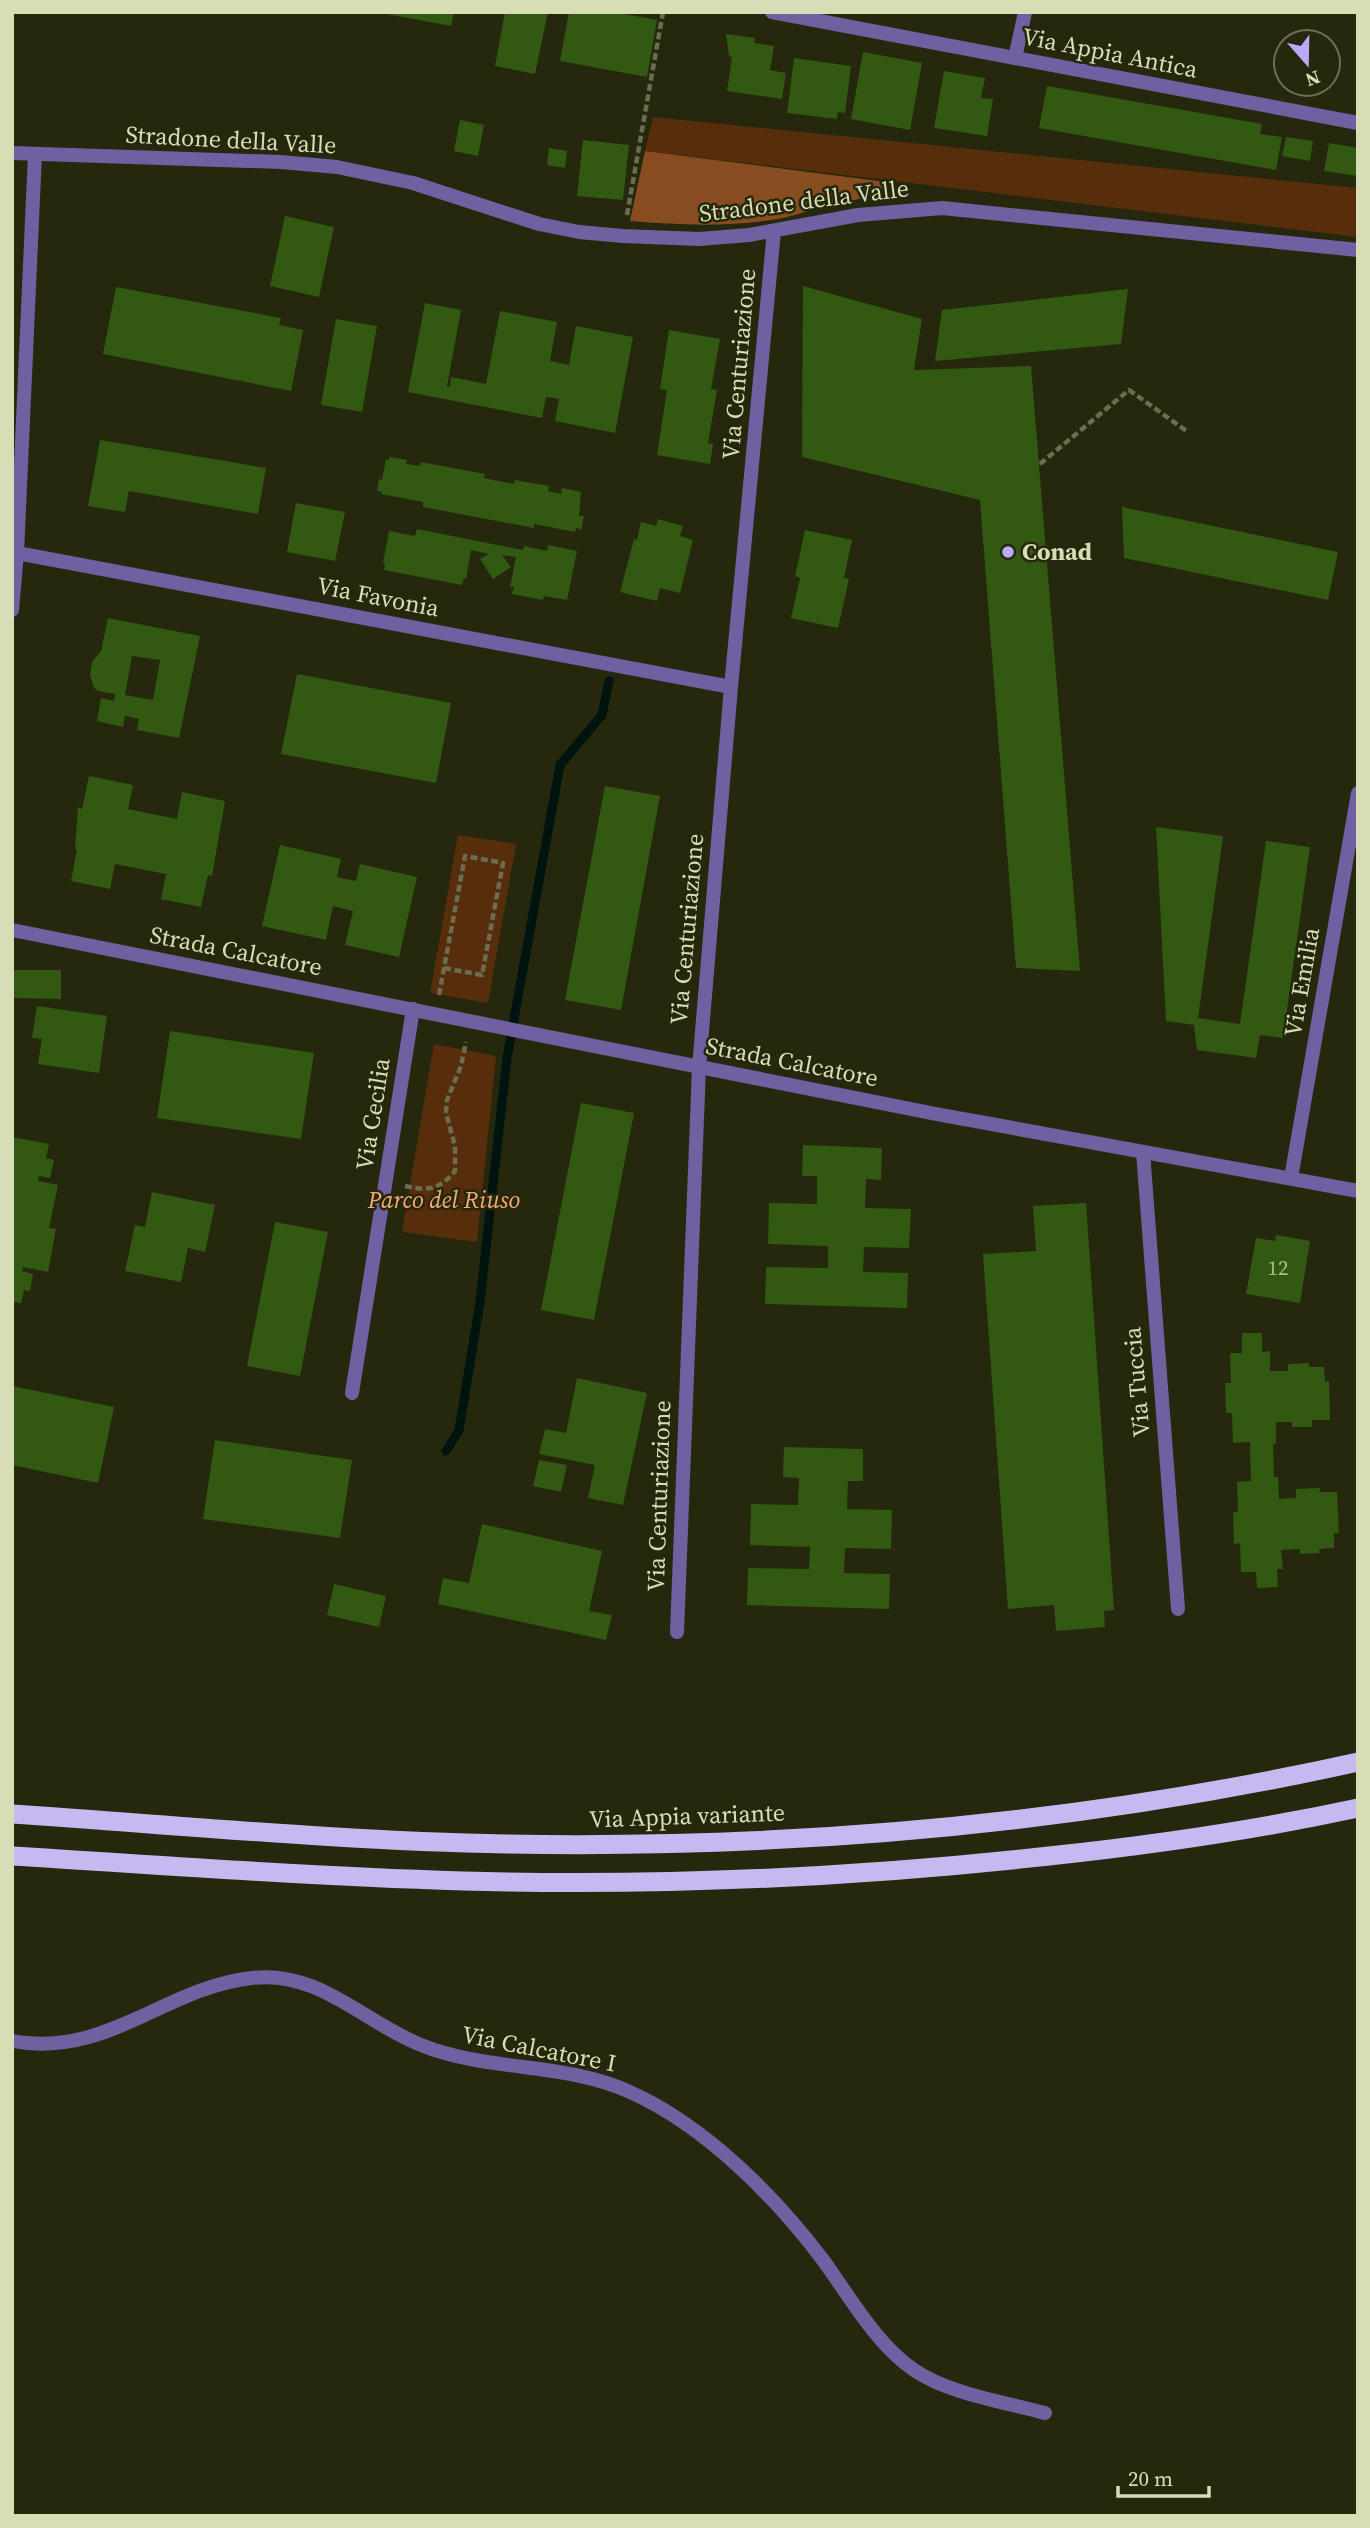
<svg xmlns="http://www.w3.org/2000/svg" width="1370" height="2528" font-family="'Source Serif 4',serif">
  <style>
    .green { fill: #572d0c }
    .forest { fill: #874d20 }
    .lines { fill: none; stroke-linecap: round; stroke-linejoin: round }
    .stream { stroke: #00140f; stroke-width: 9 }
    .building { fill: #315911; fill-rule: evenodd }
    .path { stroke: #6a6e4e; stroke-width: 4.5; stroke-dasharray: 7 3.5; stroke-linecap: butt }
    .minor { stroke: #7160a1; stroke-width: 14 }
    .tertiary { stroke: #7160a1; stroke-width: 14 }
    .trunk { stroke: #c6b9f1; stroke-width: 19 }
    .poi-dot { fill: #bcaaf6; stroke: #25280d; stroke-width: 2.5 }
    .labels { text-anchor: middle; stroke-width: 5; stroke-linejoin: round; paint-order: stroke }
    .number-label { font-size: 21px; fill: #aebc8b }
    .street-label { font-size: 24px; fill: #d7ddb4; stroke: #25280d }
    .poi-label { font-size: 24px; font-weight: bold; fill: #d7ddb4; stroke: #25280d; text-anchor: start }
    .park-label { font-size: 24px; font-style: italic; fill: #f9aa74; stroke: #25280d }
  </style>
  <rect width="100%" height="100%" fill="#25280d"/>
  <g class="green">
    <path d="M653,117L1358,188V237L645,151Z"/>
    <path d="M458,835L516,844L488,1003L430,993Z"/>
    <path d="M434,1044L496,1056L477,1242L402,1232Z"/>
  </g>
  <path class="forest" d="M645,151L894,183C867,200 853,200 823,207C806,211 789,218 771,220C724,227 677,225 630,221Z"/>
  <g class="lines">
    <path class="stream" d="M446,1451L459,1430L480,1302L507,1058L560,765L602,715L609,681"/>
  </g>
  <g class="building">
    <path d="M376,12H454L451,26Z"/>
    <path d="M505,12H548L535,74L495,66Z"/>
    <path d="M569,12H614L657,20L647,77L560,61Z"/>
    <path d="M726,34L755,38L754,43L774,46L770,70L786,73L782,99L727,91L732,57L729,56Z"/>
    <path d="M863,52L922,63L910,130L851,119Z"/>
    <path d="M794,58L851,66L845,113L838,112L837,119L787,113Z"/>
    <path d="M944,71L985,78L981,98L993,99L987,136L934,128Z"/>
    <path d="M1047,86L1262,124L1260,134L1282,137L1276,170L1039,128Z"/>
    <path d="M460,120L484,125L478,156L454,151Z"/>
    <path d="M1286,137L1313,141L1310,161L1282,156Z"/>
    <path d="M583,140L629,145L623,200L577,196Z"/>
    <path d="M1329,143L1358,148V176L1324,171Z"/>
    <path d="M549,148L567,151L565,168L547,165Z"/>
    <path d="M285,216L334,227L319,297L270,286Z"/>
    <path d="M803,286L922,319L914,370L1031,366L1080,971L1016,968L980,500L802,457Z"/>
    <path d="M116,287L281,318L279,325L303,330L291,391L103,354Z"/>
    <path d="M1128,289L1121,344L935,361L942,310Z"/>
    <path d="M425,303L461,310L447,386L450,387L451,377L486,384L500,311L557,322L550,361L569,365L576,326L633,337L615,433L555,421L559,399L546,397L542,418L408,392Z"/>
    <path d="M336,319L377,326L362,412L321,405Z"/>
    <path d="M669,330L720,339L711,389L717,390L708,443L713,444L710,464L657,455L667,390L660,389Z"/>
    <path d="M100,440L266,468L258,514L129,491L125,512L88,506Z"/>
    <path d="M389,457L407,460L406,464L420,466L421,462L485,474L484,478L514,484L515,480L549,486L548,491L561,494L562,488L581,492L579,516H584L581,530L576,528L575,532L534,524V528L423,507V502L381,494L382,492L377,491L379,479L382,480L386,459L389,460Z"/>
    <path d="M296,503L345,512L335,561L287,552Z"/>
    <path d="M1122,507L1338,552L1328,600L1124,558Z"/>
    <path d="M658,519L683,526L680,536L693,540L680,593L660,588L657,601L620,592L634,539L637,540L641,522L656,526Z"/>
    <path d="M417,529L523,550L524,546L547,551L548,545L577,551L567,600L544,596L543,600L512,594L514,587H510L516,557L502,555L511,567L493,579L480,559L489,554L471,550L466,579L464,578L462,585L384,570L385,564L383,563L389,531L415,536Z"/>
    <path d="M805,530L852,540L844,578L849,579L838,628L791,618L800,578L795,576Z"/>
    <path d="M108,618L200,636L179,738L137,730L139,719L125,716L123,727L97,721L101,698L114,701L115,694L98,691L94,688L90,675L92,662L101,651ZM132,656L160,660L153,700L125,695Z"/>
    <path d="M297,674L451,703L436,783L281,754Z"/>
    <path d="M89,776L133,785L128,809L177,819L182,792L225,801L212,876L208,875L201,907L161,899L166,874L115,864L110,889L71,881L77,849H75L78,807L82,809Z"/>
    <path d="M605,786L660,796L621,1010L565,1000Z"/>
    <path d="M1156,827L1223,836L1198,1018L1240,1024L1266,841L1310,847L1283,1038L1260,1035L1256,1058L1197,1050L1194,1025L1166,1021Z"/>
    <path d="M280,845L341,859L337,877L356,881L360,864L417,877L399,957L345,945L353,911L333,906L326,940L262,926Z"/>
    <path d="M12,970H61V999L12,998Z"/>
    <path d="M37,1006L107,1016L99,1073L38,1064L42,1039L32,1038Z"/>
    <path d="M170,1031L314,1053L301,1139L157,1118Z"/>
    <path d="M581,1103L634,1113L594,1320L541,1310Z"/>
    <path d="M12,1137L49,1144L46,1158L54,1160L50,1178L39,1176L38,1181L58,1185L49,1228L56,1229L48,1272L23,1267L22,1271L33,1274L30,1291L24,1290L21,1303L12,1302Z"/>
    <path d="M803,1145L882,1148L881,1180L866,1179L865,1208L911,1209L909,1248L864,1247L863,1272L908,1273L907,1308L765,1304L766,1267L828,1268V1246L768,1244L769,1203L817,1204V1176H802Z"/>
    <path d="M152,1192L215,1205L205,1252L188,1248L181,1282L125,1271L135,1225L145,1227Z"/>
    <path d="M1086,1203L1114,1610L1104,1611L1105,1627L1056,1631L1054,1605L1008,1609L983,1254L1036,1251L1033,1206Z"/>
    <path d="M275,1222L328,1232L300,1376L247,1366Z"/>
    <path d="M1276,1235L1310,1241L1300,1303L1246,1294L1256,1238L1275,1241Z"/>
    <path d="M1242,1333H1262V1352L1270,1351V1371H1288V1364L1309,1363V1367H1324L1325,1382L1329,1381L1330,1420H1312V1427H1292V1422H1276V1444H1273L1274,1477H1278L1279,1499L1296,1498V1489L1320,1488V1492H1337L1339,1533H1334V1548L1319,1549L1320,1553L1300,1554V1549L1281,1550L1283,1569H1277L1278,1587L1257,1588L1256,1572H1241L1240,1543L1234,1544L1233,1512H1238L1237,1482L1251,1481L1250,1442L1233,1443L1232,1413H1226L1225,1383H1231L1230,1353H1242Z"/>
    <path d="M577,1378L647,1393L623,1505L588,1498L595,1465L539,1454L545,1429L566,1433Z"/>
    <path d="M12,1386L114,1407L98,1483L12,1465Z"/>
    <path d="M215,1440L352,1460L340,1538L203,1519Z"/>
    <path d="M784,1447L863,1449V1481H848L847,1509L892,1510L891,1549L845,1548L844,1573L890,1574L889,1609L747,1605L748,1568L809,1569L810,1547L750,1545L751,1504L798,1505L799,1478L783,1477Z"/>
    <path d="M539,1460L567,1465L561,1492L533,1486Z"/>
    <path d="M482,1524L602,1551L589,1611L612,1615L606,1640L438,1604L443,1578L469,1583Z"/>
    <path d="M334,1584L386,1596L379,1627L327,1615Z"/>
  </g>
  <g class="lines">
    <g class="path">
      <path d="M627,215L663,12"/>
      <path d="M1040,464L1129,390L1188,432"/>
      <path d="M439,995L465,856L503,863L482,975L444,968"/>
      <path d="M405,1186C427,1191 440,1190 455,1171V1146L446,1113L447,1100L461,1066L466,1042"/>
    </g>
    <g class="minor">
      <path d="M1015,58L1025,12"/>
      <path d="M12,153L281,162L337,167L413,183L539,224L579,232L623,236L699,239L749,235L858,215L942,208L1358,250"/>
      <path d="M17,553L731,687"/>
      <path d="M12,610L17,553L35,154"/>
      <path d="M12,930L936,1114L1358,1191"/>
      <path d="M1143,1152L1178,1609"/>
      <path d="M1291,1178L1358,793"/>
      <path d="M352,1393L413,1009"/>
      <path d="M677,1632L699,1067L731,687L774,231"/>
      <path d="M12,2041C105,2059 166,1987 252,1978C319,1970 363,2022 421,2045C488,2072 565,2062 630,2092C704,2125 775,2196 823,2260C850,2297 876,2344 914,2370C949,2394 1005,2402 1045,2413"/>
    </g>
    <path class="tertiary" d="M772,12L1358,123"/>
    <g class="trunk">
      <path d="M12,1814C177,1825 342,1841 507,1844C793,1849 1079,1824 1358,1762"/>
      <path d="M12,1856C177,1866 342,1879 507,1882C688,1885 870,1876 1049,1856C1153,1845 1256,1830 1358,1808"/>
    </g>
  </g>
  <circle class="poi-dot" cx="1008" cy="552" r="7"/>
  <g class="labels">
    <g class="number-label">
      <text x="1278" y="1275">12</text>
    </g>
    <g class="street-label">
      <text transform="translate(1110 53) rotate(11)" y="8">Via Appia Antica</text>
      <text transform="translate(231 140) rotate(3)" y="8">Stradone della Valle</text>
      <text transform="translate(804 201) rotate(-7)" y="8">Stradone della Valle</text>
      <text transform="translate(739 364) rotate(-85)" y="8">Via Centuriazione</text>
      <text transform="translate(378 597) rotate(11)" y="8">Via Favonia</text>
      <text transform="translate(687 929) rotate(-85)" y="8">Via Centuriazione</text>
      <text transform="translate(236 951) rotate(11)" y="8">Strada Calcatore</text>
      <text transform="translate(1302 982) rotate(-80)" y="8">Via Emilia</text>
      <text transform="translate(792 1062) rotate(11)" y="8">Strada Calcatore</text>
      <text transform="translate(373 1114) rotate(-81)" y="8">Via Cecilia</text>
      <text transform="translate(1137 1382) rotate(-95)" y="8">Via Tuccia</text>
      <text transform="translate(659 1496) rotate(-88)" y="8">Via Centuriazione</text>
      <text transform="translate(687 1816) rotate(-2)" y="8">Via Appia variante</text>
      <text transform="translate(539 2049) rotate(11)" y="8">Via Calcatore I</text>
    </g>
    <g class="poi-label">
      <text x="1022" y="560">Conad</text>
    </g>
    <g class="park-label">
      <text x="444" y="1208">Parco del Riuso</text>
    </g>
  </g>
  <rect width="1370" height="2528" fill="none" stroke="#d7ddb4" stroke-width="28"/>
  <g transform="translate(1307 63) rotate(160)"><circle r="33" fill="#25280d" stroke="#6c7050" stroke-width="2"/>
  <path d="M0-5L12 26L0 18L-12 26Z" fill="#bcaaf6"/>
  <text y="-10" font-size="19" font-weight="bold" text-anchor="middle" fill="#d7ddb4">N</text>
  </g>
  <path d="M1118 2486v10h91v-10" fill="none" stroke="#d7ddb4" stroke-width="3.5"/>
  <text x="1128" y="2486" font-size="21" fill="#d7ddb4" stroke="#25280d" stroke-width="5" paint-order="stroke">20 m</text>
</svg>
